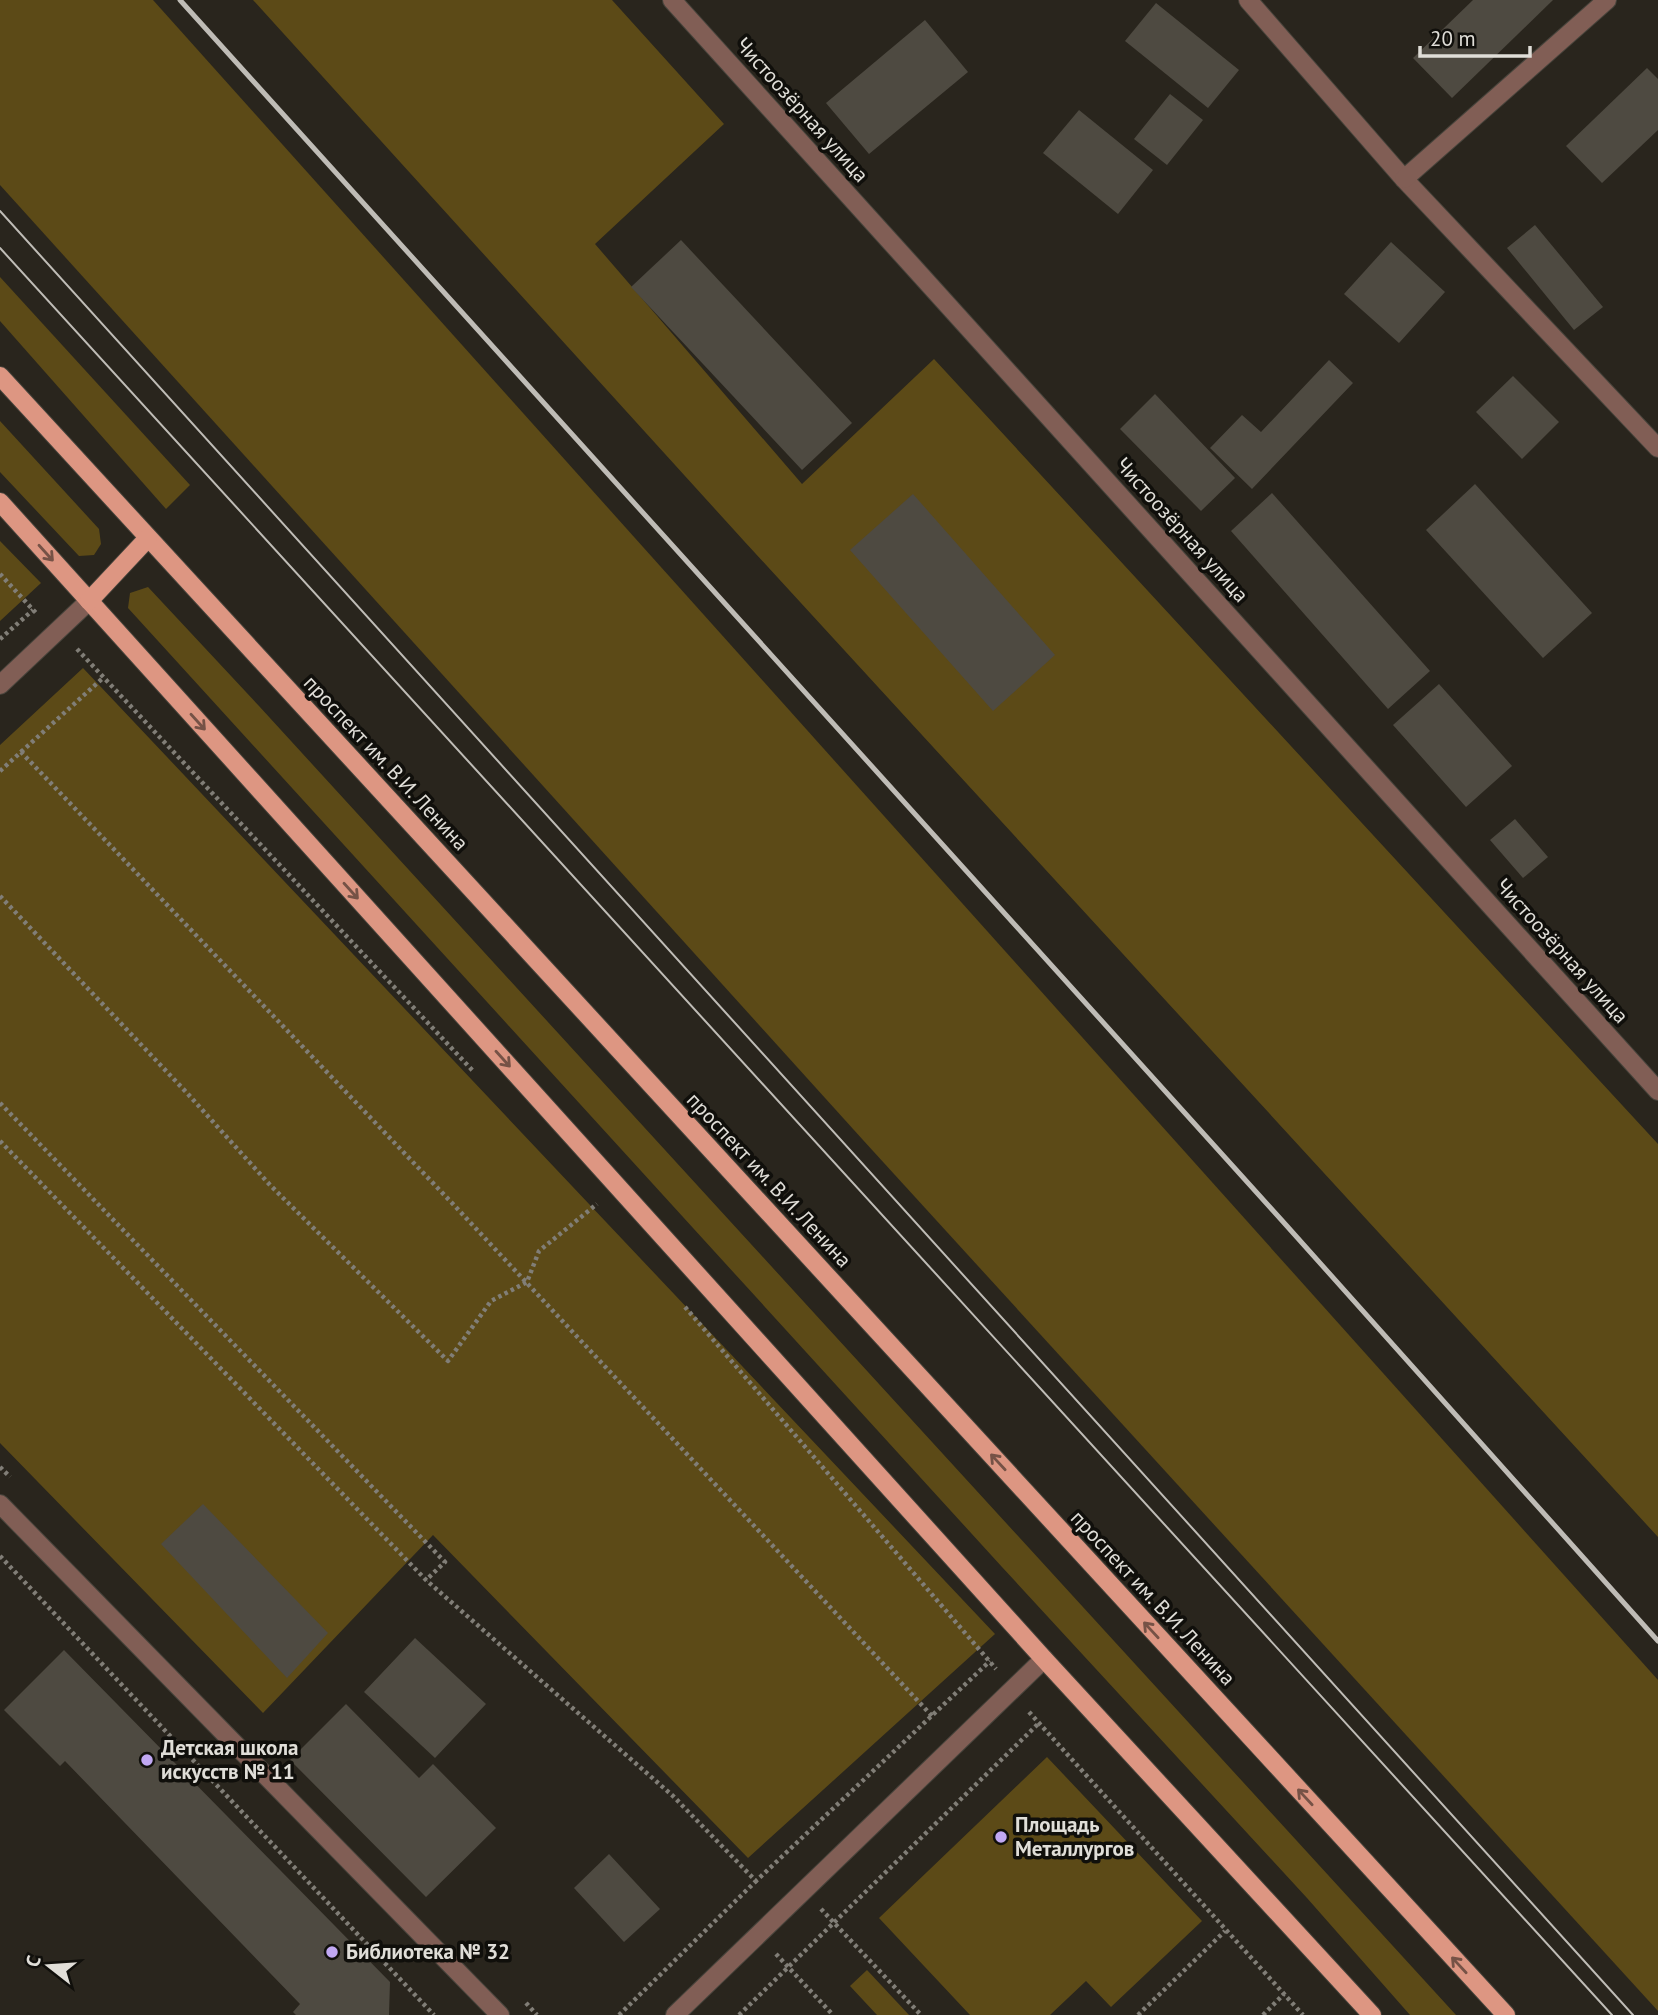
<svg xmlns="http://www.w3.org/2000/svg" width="1658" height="2015" font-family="'PT Sans',sans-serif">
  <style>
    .green { fill: #5c4a17 }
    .building { fill: #4e4a41 }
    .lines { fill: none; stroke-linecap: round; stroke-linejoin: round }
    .minor-casing { stroke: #46433b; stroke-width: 20 }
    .primary-casing { stroke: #46433b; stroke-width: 20 }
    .path { stroke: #817e77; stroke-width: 4.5; stroke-dasharray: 3.5 3.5; stroke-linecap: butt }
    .minor { stroke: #815e55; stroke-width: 18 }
    .primary { stroke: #dd9682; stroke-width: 18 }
    .tram { stroke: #bfbcb6; stroke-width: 2 }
    .rail { stroke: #bfbcb6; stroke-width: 5 }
    .oneway { stroke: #765246 }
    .poi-dot { fill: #c1a8f3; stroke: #100f0b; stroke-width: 2.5 }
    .labels { text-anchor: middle; stroke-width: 7; stroke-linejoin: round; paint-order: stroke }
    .street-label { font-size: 21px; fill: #e0ded8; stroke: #100f0b }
    .poi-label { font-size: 21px; font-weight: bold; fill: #e0ded8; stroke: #100f0b; text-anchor: start }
  </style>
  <rect width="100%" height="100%" fill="#29251d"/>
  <g class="green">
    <path d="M0,0H153L1658,1680V2011L863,1140L0,185Z"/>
    <path d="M253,0H612L724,124L595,244L802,484L934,359L1658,1144V1537L744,541Z"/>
    <path d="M0,277L190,485L166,509L0,321Z"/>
    <path d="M0,421L99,529L101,544L94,555L79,556L0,472Z"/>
    <path d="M0,541L41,583L0,621Z"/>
    <path d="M148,587L259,706L1456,2015H1410L1307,1898L1002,1567L128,608L130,593Z"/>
    <path d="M83,668L995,1634L748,1858L433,1535L263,1713L0,1443V745Z"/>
    <path d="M1047,1757L1202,1921L1111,2007L1086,1981L1050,2015H970L879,1918Z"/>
    <path d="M867,1970L909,2015H877L850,1986Z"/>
  </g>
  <g class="building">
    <path d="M1473,0H1553L1452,98L1413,58Z"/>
    <path d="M1156,3L1239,70L1208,108L1125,41Z"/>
    <path d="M925,20L968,72L869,154L826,103Z"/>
    <path d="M1647,68L1658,79V130L1602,183L1566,146Z"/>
    <path d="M1170,94L1203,120L1167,165L1134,139Z"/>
    <path d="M1079,110L1153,170L1118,214L1043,153Z"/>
    <path d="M1535,225L1603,307L1574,330L1507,248Z"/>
    <path d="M681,240L852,423L802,470L631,287Z"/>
    <path d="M1391,242L1445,292L1399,343L1344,294Z"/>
    <path d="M1329,360L1353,383L1252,489L1210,448L1242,415L1261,432Z"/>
    <path d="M1513,376L1559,422L1522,459L1476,412Z"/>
    <path d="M1155,394L1235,478L1201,511L1120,429Z"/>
    <path d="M1475,484L1592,613L1543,658L1426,530Z"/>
    <path d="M1272,493L1430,671L1388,709L1231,531Z"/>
    <path d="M913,494L1055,655L993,711L850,550Z"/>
    <path d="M1439,684L1512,766L1466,807L1393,725Z"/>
    <path d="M1515,819L1548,857L1523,878L1490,840Z"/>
    <path d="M203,1504L328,1633L287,1678L161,1544Z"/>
    <path d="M415,1638L486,1704L435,1758L364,1692Z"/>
    <path d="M64,1650L390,1982L389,2015H296L293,2012L300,2004L65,1761L60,1766L4,1710Z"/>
    <path d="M346,1704L419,1778L433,1764L496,1828L426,1897L290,1760Z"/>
    <path d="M609,1854L660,1909L624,1942L574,1888Z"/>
  </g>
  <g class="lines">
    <defs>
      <g id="minor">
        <path d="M672,0L1658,1091"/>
        <path d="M1248,0L1404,179L1658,448"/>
        <path d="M1404,179L1607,0"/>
        <path d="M0,685L89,601"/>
        <path d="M0,1504L500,2015"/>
        <path d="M675,2015L1044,1659"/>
      </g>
      <g id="primary">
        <path d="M0,376L1506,2015"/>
        <path d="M0,502L1044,1659L1372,2015"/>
        <path d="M89,601L148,538"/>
      </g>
    </defs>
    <use href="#minor" class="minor-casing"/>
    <use href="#primary" class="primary-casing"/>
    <g class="path">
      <path d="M0,574L36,613"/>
      <path d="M0,639L33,610"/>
      <path d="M77,649L473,1071"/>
      <path d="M21,752L104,677"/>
      <path d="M0,771L21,752L452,1203L932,1716"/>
      <path d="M0,896L187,1093L270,1185L448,1361L491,1301L527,1282L539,1251L597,1204"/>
      <path d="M0,1103L445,1562L426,1580"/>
      <path d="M0,1141L426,1580L673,1796L756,1881L990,1661"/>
      <path d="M685,1307L996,1669"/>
      <path d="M0,1467L10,1477"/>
      <path d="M0,1556L434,2015"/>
      <path d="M1029,1712L1303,2015"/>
      <path d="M821,1909L921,2015"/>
      <path d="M776,1954L833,2015"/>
      <path d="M526,2003L537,2015"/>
      <path d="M619,2015L756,1881"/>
      <path d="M739,2015L1038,1724"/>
      <path d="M1138,2015L1225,1931"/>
      <path d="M1263,2015L1284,1994"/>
    </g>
    <use href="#minor" class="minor"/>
    <use href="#primary" class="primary"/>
    <g class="tram">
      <path d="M0,211L1633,2015"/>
      <path d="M0,248L1612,2015"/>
    </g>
    <path class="rail" d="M180,0L1286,1225L1658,1641"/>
  </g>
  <defs><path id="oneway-shaft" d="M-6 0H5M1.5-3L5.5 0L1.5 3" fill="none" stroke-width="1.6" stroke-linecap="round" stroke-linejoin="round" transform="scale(1.75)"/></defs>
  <g class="oneway">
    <use href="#oneway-shaft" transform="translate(46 553) rotate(48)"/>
    <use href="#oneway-shaft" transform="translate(198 722) rotate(48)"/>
    <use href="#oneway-shaft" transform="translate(351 891) rotate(48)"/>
    <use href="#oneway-shaft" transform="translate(503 1059) rotate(48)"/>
    <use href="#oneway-shaft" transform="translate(998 1462) rotate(-133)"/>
    <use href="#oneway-shaft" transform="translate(1151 1630) rotate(-133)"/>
    <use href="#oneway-shaft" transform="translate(1305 1797) rotate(-133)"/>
    <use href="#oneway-shaft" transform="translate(1459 1965) rotate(-133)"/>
  </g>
  <g class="poi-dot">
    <circle cx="147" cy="1760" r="7"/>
    <circle cx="1001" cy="1837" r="7"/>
    <circle cx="332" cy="1952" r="7"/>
  </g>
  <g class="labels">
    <g class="street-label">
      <text transform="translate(802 110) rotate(48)" y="7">Чистоозёрная улица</text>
      <text transform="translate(1182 530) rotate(48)" y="7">Чистоозёрная улица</text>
      <text transform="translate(386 763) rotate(47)" y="7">проспект им. В.И. Ленина</text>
      <text transform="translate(1562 951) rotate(48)" y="7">Чистоозёрная улица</text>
      <text transform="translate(769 1180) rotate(47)" y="7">проспект им. В.И. Ленина</text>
      <text transform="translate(1153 1598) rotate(47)" y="7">проспект им. В.И. Ленина</text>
    </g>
    <g class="poi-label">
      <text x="161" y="1755">Детская школа<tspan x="161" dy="24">искусств № 11</tspan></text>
      <text x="1015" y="1832">Площадь<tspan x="1015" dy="24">Металлургов</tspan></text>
      <text x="346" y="1959">Библиотека № 32</text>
    </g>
  </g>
  <g transform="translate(49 1966) rotate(287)" stroke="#100f0b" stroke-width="5" paint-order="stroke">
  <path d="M0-5L12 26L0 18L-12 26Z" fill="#e0ded8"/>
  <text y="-10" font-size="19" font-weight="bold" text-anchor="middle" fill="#e0ded8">С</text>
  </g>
  <path d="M1420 46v10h110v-10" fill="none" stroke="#e0ded8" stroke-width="3.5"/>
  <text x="1430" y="46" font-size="21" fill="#e0ded8" stroke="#100f0b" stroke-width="5" paint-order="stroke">20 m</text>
</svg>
